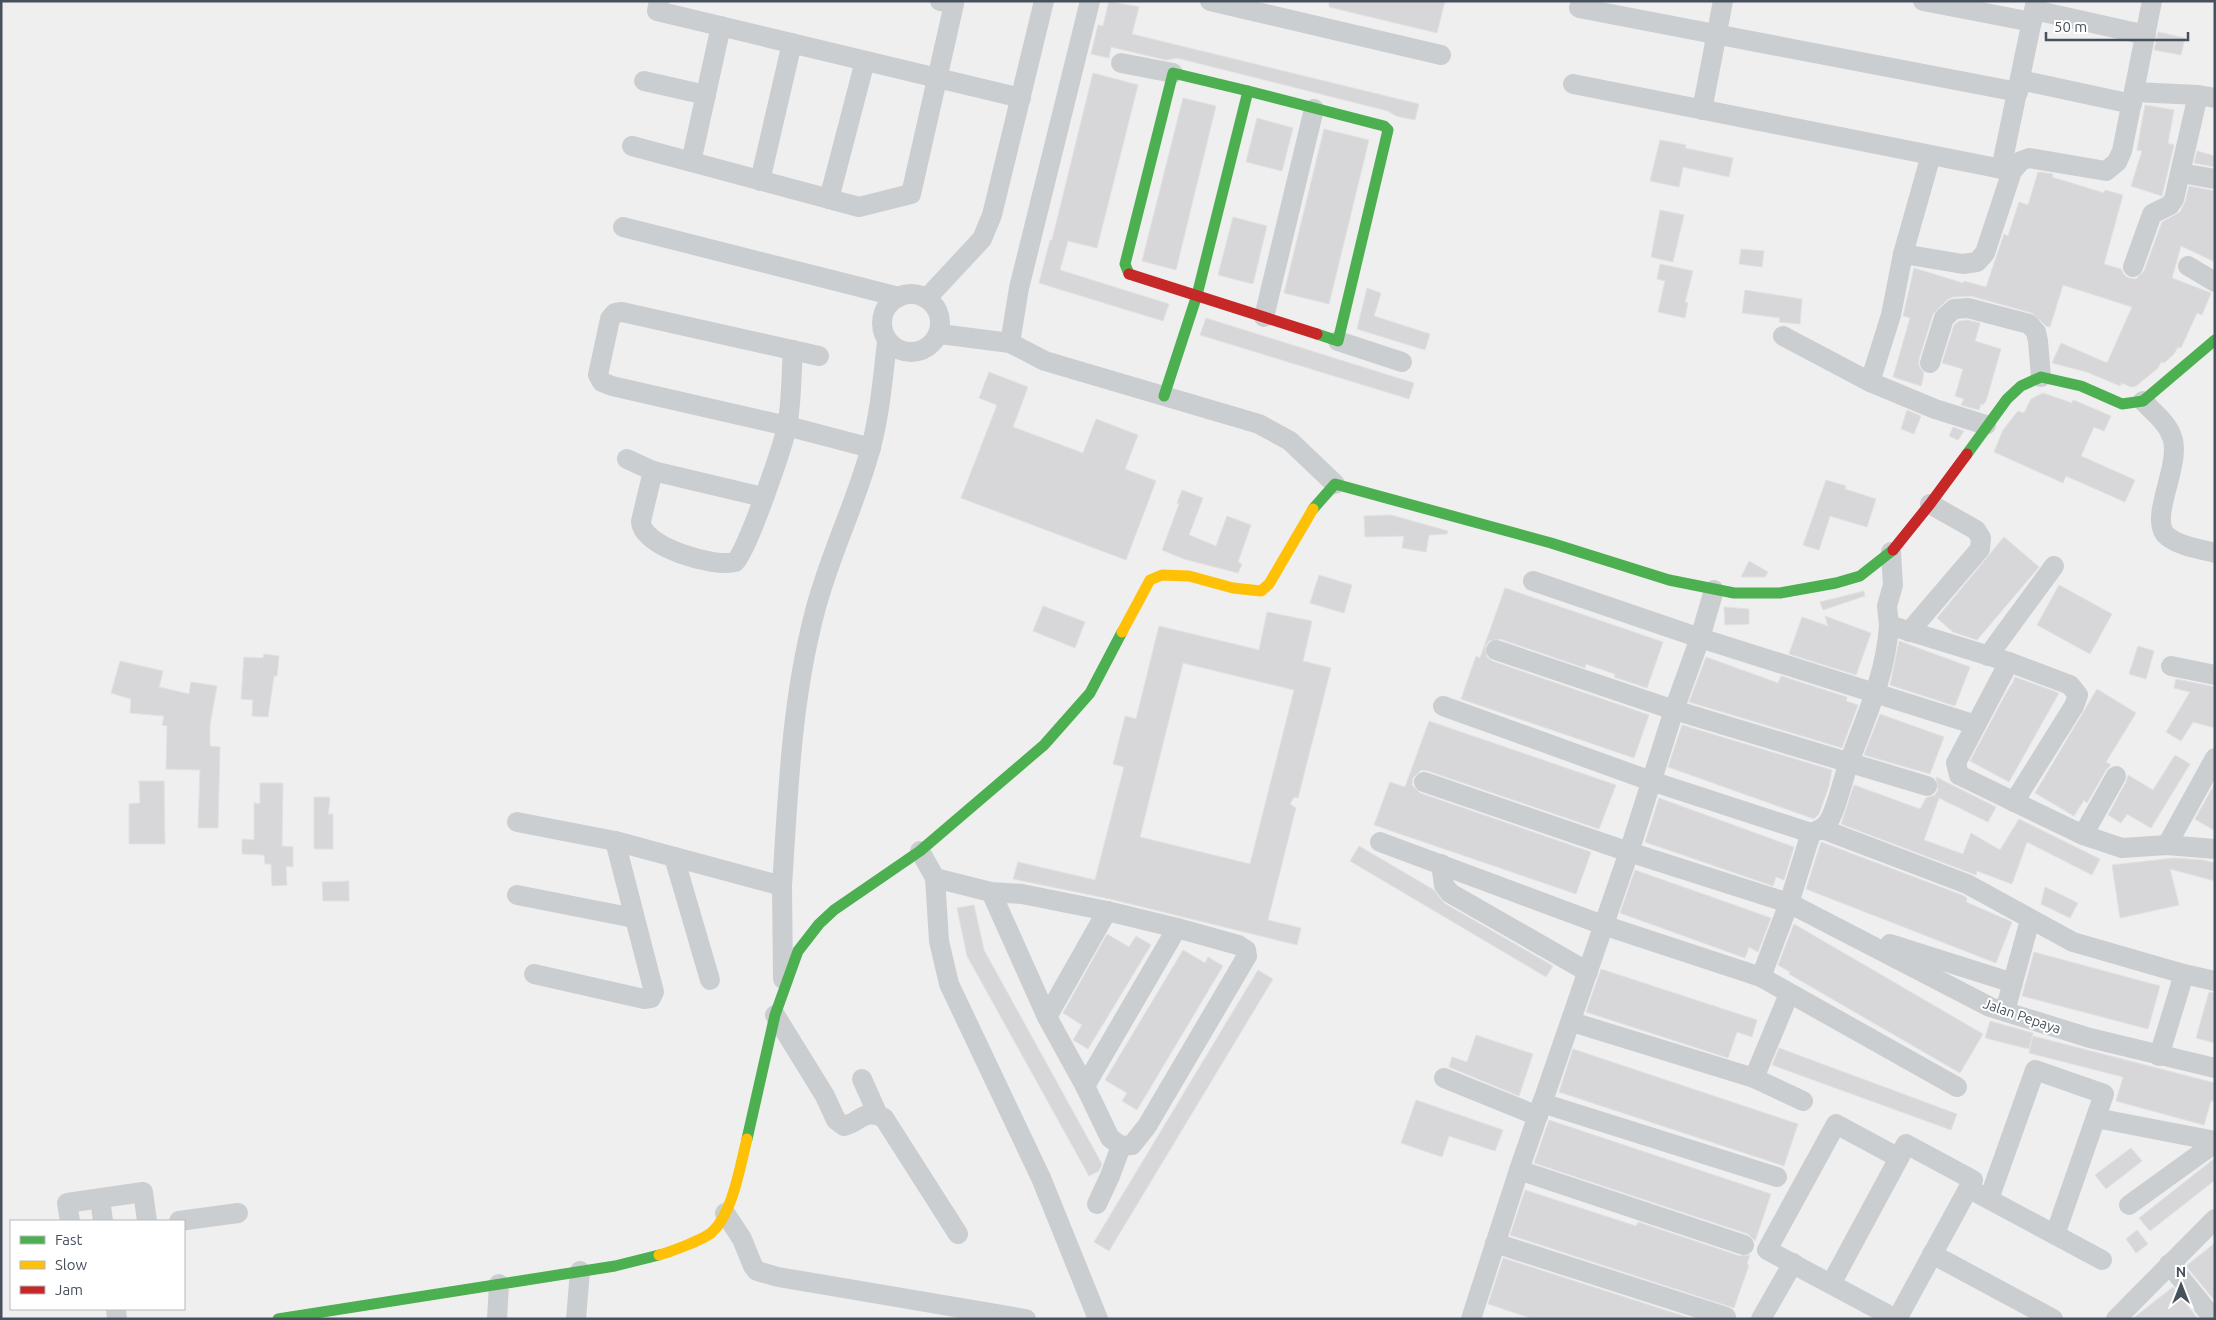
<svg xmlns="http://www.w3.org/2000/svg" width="2216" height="1320" font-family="Ubuntu,sans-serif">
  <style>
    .building { fill: #d7d7d9; stroke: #e1e1e2; fill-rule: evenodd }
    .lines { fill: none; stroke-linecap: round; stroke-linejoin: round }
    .street { stroke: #cbced0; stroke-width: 20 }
    .fast { stroke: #4caf50; stroke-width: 11 }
    .slow { stroke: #ffc107; stroke-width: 11 }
    .jam { stroke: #c62828; stroke-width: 11 }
    .labels { text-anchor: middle; stroke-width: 4; stroke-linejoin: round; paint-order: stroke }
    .street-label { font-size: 14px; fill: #46515c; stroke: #fff }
  </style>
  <rect width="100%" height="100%" fill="#f0efef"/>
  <g class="building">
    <path d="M1109,1L1139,7L1132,34L1419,104L1415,120L1396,116L1388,111L1177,58L1166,60L1111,47L1109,58L1091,54L1098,25L1103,26Z"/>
    <path d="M1329,1H1445L1437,33L1329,7Z"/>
    <path d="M2158,32L2185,38L2181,55L2154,50Z"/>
    <path d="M1093,73L1138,85L1097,248L1068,241L1060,270L1169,304L1163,321L1039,283L1050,240H1052Z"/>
    <path d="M1183,98L1216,106L1176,270L1142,261Z"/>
    <path d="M2145,105L2174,110L2168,143L2174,145L2162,196L2131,186L2142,151L2137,150Z"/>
    <path d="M1257,118L1293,128L1282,171L1246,162Z"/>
    <path d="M1324,129L1369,140L1329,304L1284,293Z"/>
    <path d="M1660,140L1686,145L1685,148L1733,158L1729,177L1683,167L1679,187L1650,181Z"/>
    <path d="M2197,151L2215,156V167L2194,163Z"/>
    <path d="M2038,172L2053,174L2052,177L2104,193L2105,190L2123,195L2104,264L2121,269L2124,275L2129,278L2136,279L2144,271L2162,222L2180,212L2185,202L2189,186L2215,191V262L2181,246L2172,278L2211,293L2202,315L2197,313L2181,348L2178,347L2174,354L2164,363L2161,362L2158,368L2136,386L2131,387L2122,383L2120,386L2087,372L2052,363L2061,343L2107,363L2132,307L2063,285L2050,327L2046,326L2032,313L1971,296L1953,297L1947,300L1933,314L1919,359V366L1924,373L1921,386L1893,377L1910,318L1903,316L1914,268L1963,283L1964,281L1986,287L2004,234L2008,236L2019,202L2028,205Z"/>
    <path d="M1660,210L1684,215L1673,262L1651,257Z"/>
    <path d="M1233,217L1267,226L1253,284L1218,275Z"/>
    <path d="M1741,249L1764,251L1762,267L1739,264Z"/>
    <path d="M1660,264L1693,271L1685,302L1688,303L1685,318L1658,312L1665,281L1657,279Z"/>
    <path d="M1367,288L1381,293L1374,316L1430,334L1425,350L1357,329Z"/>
    <path d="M1745,290L1802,299L1800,324L1779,322L1780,318L1742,313Z"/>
    <path d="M1206,318L1414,383L1409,399L1200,335Z"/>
    <path d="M1967,320L1980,323L1975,341L2001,349L1986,401L1983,405L1981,404L1979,410L1961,405L1964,399L1955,396L1963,369L1942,363L1954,325L1959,321Z"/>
    <path d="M989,372L1028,387L1013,427L1083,453L1096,419L1138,435L1125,469L1156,481L1126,560L961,498L997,405L979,398Z"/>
    <path d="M2043,393L2072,403L2073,400L2076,401L2111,416L2104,431L2094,427L2081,456L2135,480L2125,502L2066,476L2063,483L1994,452L2003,430L2018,411L2024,413L2031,399Z"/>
    <path d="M1907,410L1921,416L1914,434L1901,429Z"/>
    <path d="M1953,427L1964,431L1958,440L1949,436Z"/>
    <path d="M1826,480L1846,486L1845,489L1876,499L1867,527L1830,516L1819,550L1803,545Z"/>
    <path d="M1182,490L1203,498L1189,535L1216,546L1227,516L1251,525L1238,562L1242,564L1238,573L1184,559L1162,550L1179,504L1177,503Z"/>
    <path d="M1391,515L1448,531L1447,534L1429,535L1426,552L1402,548L1404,536L1365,537L1364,516Z"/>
    <path d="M2004,537L2039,567L1977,640L1953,632L1937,618Z"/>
    <path d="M1749,561L1768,572L1765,577H1741Z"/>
    <path d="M1319,575L1352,585L1344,613L1310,603Z"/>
    <path d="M2059,585L2112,614L2090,654L2037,625Z"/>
    <path d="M1505,588L1663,642L1647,688L1614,677L1615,674L1586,664L1585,668L1500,639L1489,641L1485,647L1487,657L1492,661L1649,715L1634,758L1461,699L1476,656L1480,658Z"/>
    <path d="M1864,591L1865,596L1823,610L1820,602Z"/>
    <path d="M1043,606L1085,622L1075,648L1033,631Z"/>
    <path d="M1724,607L1749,609V624L1725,625Z"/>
    <path d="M1267,612L1312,621L1303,661L1331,668L1298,798L1294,797L1290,804L1296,808L1268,920L1301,928L1297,945L1110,899L1013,879L1018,862L1095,880L1124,767L1113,764L1125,716L1136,719L1159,626L1259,650ZM1183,663L1294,690L1250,864L1140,837Z"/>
    <path d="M1825,616L1871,633L1856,675L1789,654L1802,617L1828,626Z"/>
    <path d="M1899,641L1970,667L1955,706L1890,685Z"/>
    <path d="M2138,646L2154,651L2146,679L2129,674Z"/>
    <path d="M264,654L279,656L277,676H274L268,717L252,716L253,700L241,699L244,657L263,658Z"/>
    <path d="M1706,657L1778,683L1781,676L1847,697L1846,701L1858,705L1842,748L1689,702Z"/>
    <path d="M120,661L163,671L159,687L189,694L191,682L217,686L210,724V746L220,747L218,828H198L200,770L166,769L167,726L162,725L164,716L130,713L131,699L111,693Z"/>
    <path d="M2015,677L2059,693L2009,782L1970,761L2005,695L2013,682L2015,683L2013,682Z"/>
    <path d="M2176,679L2215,687V728L2193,722L2181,741L2166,732L2190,692L2174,688Z"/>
    <path d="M2097,689L2136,713L2106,762L2111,765L2106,770L2087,803L2084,800L2074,816L2035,793Z"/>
    <path d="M1880,714L1944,737L1930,774L1864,755Z"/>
    <path d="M1429,721L1616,785L1599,829L1428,771L1421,770L1413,778L1412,785L1420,793L1591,852L1576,894L1374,825L1390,782L1405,787Z"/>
    <path d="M1682,725L1832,770L1829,786L1819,814L1814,819L1668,767Z"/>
    <path d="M2175,755L2190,764L2151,828L2127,814L2121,823L2108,815L2126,782L2128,775L2153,790Z"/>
    <path d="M1936,777L1996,807L1988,822L1939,798L1924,840L1963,854L1971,833L2000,850L2019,819L2100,859L2092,875L2027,842L2012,884L1977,871L1976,875L1841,824L1854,785L1920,809L1926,798L1935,795L1938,790Z"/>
    <path d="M139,781H164L165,844H129V804L140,803Z"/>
    <path d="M260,783H283L282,846L293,847V867L286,866L287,885L272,886L271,864H265L264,855L242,854V839L254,840V803L260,804Z"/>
    <path d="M2215,783V831L2195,819Z"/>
    <path d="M314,797H329L330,800L328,814H333V849H314Z"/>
    <path d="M1659,798L1794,847L1784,880L1776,877L1773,886L1645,842Z"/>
    <path d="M1821,842L1962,895L1967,898L1966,902L2012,922L1996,963L1806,889Z"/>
    <path d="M1359,846L1434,890L1444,903L1553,966L1546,977L1350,861Z"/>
    <path d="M2174,858L2203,860L2215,863V881L2170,869L2179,905L2120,918L2112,865Z"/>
    <path d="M1635,870L1771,918L1758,952L1749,947L1745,958L1620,913Z"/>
    <path d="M349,881V901H323L322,882Z"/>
    <path d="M2045,887L2078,903L2070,918L2041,904Z"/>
    <path d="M974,905L984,950L1102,1164L1099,1171L1089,1176L967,956L957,908Z"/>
    <path d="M1794,924L1983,1034L1960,1073L1789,974L1790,972L1778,965Z"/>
    <path d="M1107,934L1129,947L1136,936L1151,945L1088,1049L1073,1040L1082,1025L1063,1013Z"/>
    <path d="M1183,950L1205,963L1208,957L1223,966L1137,1110L1122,1101L1127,1093L1105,1080Z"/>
    <path d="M2034,952L2160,986L2148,1029L2022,996Z"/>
    <path d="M1601,969L1757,1020L1752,1037L1737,1032L1728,1058L1586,1012Z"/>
    <path d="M1258,970L1273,979L1109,1251L1094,1242Z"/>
    <path d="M2209,992L2215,993V1043L2196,1038Z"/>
    <path d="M1990,1021L2033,1033L2029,1049L1985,1038Z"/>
    <path d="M1476,1035L1533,1054L1519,1096L1449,1067L1452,1057L1467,1062Z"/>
    <path d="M2033,1036L2215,1083V1101H2211L2204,1125L2116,1101L2123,1077L2029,1053Z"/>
    <path d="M1779,1048L1957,1114L1951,1130L1772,1065Z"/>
    <path d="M1573,1049L1798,1124L1784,1166L1559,1092Z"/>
    <path d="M1416,1100L1503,1130L1495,1151L1449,1136L1442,1157L1401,1143Z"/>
    <path d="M1549,1120L1771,1194L1755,1241L1748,1234L1534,1163Z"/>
    <path d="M2131,1148L2142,1161L2106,1189L2095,1175Z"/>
    <path d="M2215,1158V1180L2150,1231L2139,1218Z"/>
    <path d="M1525,1190L1636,1226L1638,1222L1740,1256L1750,1255L1747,1264L1749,1265L1734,1308L1510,1235Z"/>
    <path d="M2137,1230L2148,1244L2136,1253L2126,1239Z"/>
    <path d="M2215,1243V1301L2186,1266Z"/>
    <path d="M1503,1258L1693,1319H1533L1488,1304Z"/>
    <path d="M2173,1287L2198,1319H2133L2136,1316Z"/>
  </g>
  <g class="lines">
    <g class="street">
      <path d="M659,1L657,11L1021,98"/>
      <path d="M1090,1L1019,288L1010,343L1045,361L1259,424L1290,441L1335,484"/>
      <path d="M1210,1L1441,55"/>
      <path d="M1923,1L2032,22"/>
      <path d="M1579,8L2018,92"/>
      <path d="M2034,10L2146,35"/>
      <path d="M1121,63L1173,73"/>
      <path d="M2020,80L2132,104"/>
      <path d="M644,81L706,95"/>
      <path d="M1573,84L2012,171"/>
      <path d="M2134,92L2198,95L2215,98"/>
      <path d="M1702,110L1723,1"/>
      <path d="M632,146L859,207L911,194L954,4L940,1"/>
      <path d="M691,162L721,26"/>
      <path d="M2001,169L2036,1"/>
      <path d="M2181,173L2215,179"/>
      <path d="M760,181L792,43"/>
      <path d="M829,199L865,61"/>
      <path d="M623,227L899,297"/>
      <path d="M1903,254L1931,155"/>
      <path d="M2188,266L2215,282"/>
      <path d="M2133,267L2152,214L2170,205L2174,199L2198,95"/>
      <circle cx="911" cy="323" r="29"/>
      <path d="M928,297L982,239L992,215L1044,1"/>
      <path d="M1264,317L1314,109"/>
      <path d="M940,334L1010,343"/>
      <path d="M1783,336L1870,382"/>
      <path d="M1338,341L1402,362"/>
      <path d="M819,356L622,312L615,313L610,319L598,375L602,382L612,386L787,426L871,448"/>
      <path d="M1930,363L1944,318L1954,309L1968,308L2029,324L2036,332L2038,341L2041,377"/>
      <path d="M2143,401C2153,412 2167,422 2172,437C2182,463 2150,515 2165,534C2176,546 2200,549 2215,553"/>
      <path d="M1986,425L1935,409L1870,382L1891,315L1903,254L1963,264L1977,262L1985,253L2012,171L2021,161L2029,158L2106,171L2117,162L2122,151L2152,1"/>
      <path d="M627,459L653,471L641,521C641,547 715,568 735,562C747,552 783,446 787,426C792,402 791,374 793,350"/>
      <path d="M653,471L763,497"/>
      <path d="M1533,581L1700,638L1976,725"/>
      <path d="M1889,625L1887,606L1893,585L1891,552"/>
      <path d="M1909,632L1980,549L1981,538L1976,530L1930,504"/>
      <path d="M1496,650L1674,710L1927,786"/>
      <path d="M1988,656L2054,566"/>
      <path d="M2009,662L1956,763L1959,775L2083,835L2122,848L2167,845L2215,849"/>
      <path d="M2171,666L2215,675"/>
      <path d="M1443,706L1651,781L1811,833"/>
      <path d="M1424,782L1629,852L1789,903L1990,1007L2090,1038L2215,1068"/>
      <path d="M517,822L615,841L782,886L783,979"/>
      <path d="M1822,829L1967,884L2073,942L2184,974L2215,981"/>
      <path d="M2083,835L2116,776"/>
      <path d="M1380,842L1603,925L1761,977L1789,903L1811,833C1821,830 1827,826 1831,817C1839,799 1843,779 1849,762C1866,717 1886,674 1889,625L2009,662L2070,685L2078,695L2074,706L2014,802"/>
      <path d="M2167,845L2215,758"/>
      <path d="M920,851L935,878L939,941L949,984L1041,1178L1098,1319"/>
      <path d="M674,857L710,980"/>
      <path d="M1441,864L1444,885L1450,893L1588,972"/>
      <path d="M935,878L991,892L1022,894L1107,911L1177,928L1238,945L1246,950L1247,956L1147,1126L1132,1145L1121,1146L1110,1138L1085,1086L1047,1017L991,892"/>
      <path d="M782,886C788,795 791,704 814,615C828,558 856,504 871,447C880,413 883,377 887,342"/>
      <path d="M517,895L634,918"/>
      <path d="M1890,944L2013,983"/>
      <path d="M534,974L644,999L651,998L654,992L615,841"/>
      <path d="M1761,977L1957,1087"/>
      <path d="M2005,1011L2030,920"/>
      <path d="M775,1015L825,1096L836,1120L844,1126C861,1122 864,1108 884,1118L958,1234"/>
      <path d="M1047,1017L1107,911"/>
      <path d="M1572,1022L1754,1078L1803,1101"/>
      <path d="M2159,1056L2184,974"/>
      <path d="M1444,1078L1538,1116"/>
      <path d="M1754,1078L1789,994"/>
      <path d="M862,1079L878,1115"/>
      <path d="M1085,1086L1177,928"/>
      <path d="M1542,1103L1777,1177"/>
      <path d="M2096,1118L2215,1141"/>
      <path d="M1519,1170L1744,1245"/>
      <path d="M1979,1194L2102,1260"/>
      <path d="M100,1199L103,1221"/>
      <path d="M1989,1199L2035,1070L2104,1094L2055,1235"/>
      <path d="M1097,1204L1110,1176L1121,1146"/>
      <path d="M2129,1205L2215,1143"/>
      <path d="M725,1213L742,1239L753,1266L757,1271L778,1277L1026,1319"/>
      <path d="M70,1221L67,1203L143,1192L147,1221"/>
      <path d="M179,1221L238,1213"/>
      <path d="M1495,1243L1726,1317"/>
      <path d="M1932,1254L2053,1319"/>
      <path d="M2169,1264L2214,1319"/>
      <path d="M1831,1284L1899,1158L1836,1124L1767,1250L1896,1319"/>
      <path d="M116,1309L117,1319"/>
      <path d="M497,1319L499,1284"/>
      <path d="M576,1319L580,1271"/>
      <path d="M1471,1319L1519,1170L1629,852L1674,710L1700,638L1714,590"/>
      <path d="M1761,1319L1793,1263"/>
      <path d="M1897,1319L1973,1180L1906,1144L1899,1158"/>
      <path d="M2116,1319L2215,1219"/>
    </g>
    <g class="fast">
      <path d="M1248,91L1384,126L1388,130L1338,341L1317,334"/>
      <path d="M1129,274L1125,264L1173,73L1248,91L1197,295L1164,396"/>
      <path d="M1967,454L2007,399L2021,386L2041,377L2081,386L2122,404L2143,401L2215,340"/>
      <path d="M1313,509L1335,484L1551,543L1669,580L1734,593H1780L1836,583L1860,576L1893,550"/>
      <path d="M747,1139L775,1015L798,951L819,924L834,910L920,851L1044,745L1090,693L1122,632"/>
      <path d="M278,1319L615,1266L659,1255"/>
    </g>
    <g class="slow">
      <path d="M1122,632L1150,580L1162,575L1189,576L1233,588L1261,591L1269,584L1313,509"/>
      <path d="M659,1255C670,1252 705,1239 712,1232C733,1213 740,1166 747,1139"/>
    </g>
    <g class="jam">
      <path d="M1129,274L1317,334"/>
      <path d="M1893,550L1930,504L1967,454"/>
    </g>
  </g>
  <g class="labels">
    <g class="street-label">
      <text transform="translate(2022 1016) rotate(19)" y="5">Jalan Pepaya</text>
    </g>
  </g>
  <rect width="2216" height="1320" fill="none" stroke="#46515c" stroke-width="5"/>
  <rect x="10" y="1220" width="175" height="90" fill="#ffffff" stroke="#b5b9be"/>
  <rect x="20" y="1236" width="25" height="8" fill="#4caf50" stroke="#b5b9be"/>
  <text x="55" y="1245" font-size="15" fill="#46515c">Fast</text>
  <rect x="20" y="1261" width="25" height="8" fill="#ffc107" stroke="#b5b9be"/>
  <text x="55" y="1270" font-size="15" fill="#46515c">Slow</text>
  <rect x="20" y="1286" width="25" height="8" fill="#c62828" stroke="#b5b9be"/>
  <text x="55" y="1295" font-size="15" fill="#46515c">Jam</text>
  <g transform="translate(2181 1285)" stroke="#ffffff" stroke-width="4" paint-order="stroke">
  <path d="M0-4L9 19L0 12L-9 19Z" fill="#46515c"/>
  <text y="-8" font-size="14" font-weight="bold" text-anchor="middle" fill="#46515c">N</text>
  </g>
  <path d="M2046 32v8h142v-8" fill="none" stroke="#46515c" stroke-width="2.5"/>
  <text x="2054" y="32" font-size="15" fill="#46515c" stroke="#ffffff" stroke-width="4" paint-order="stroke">50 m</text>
</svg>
